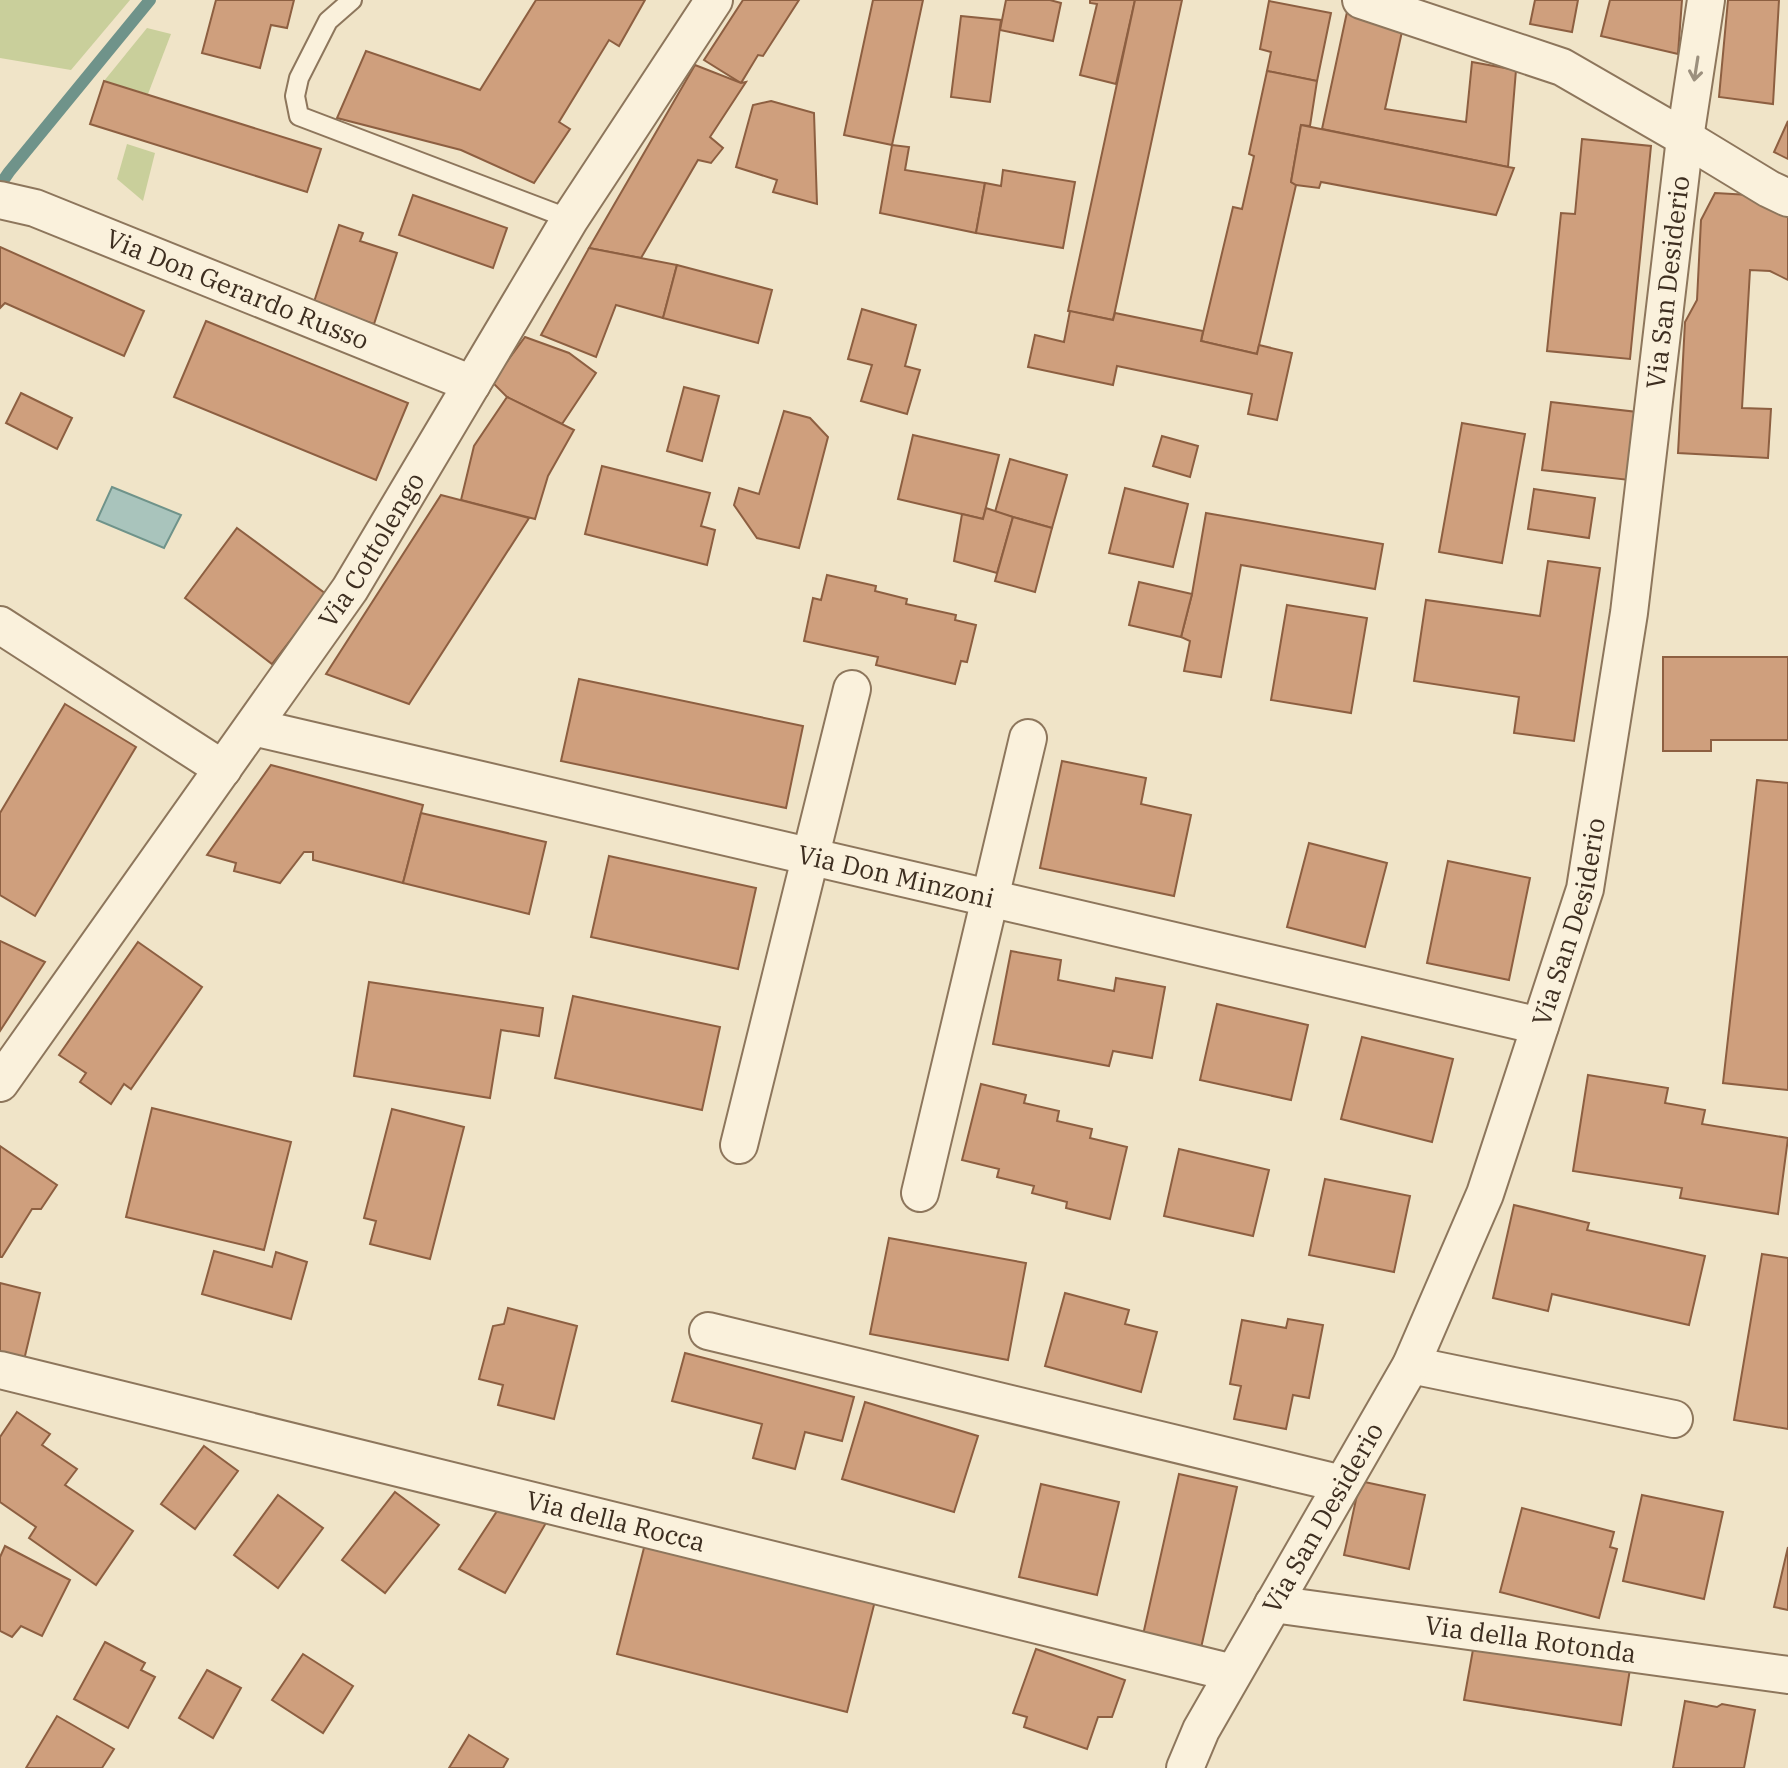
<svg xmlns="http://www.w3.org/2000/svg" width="1788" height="1768" font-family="'IBM Plex Serif',serif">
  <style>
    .green { fill: #c9cf9b }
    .water { fill: #a9c4bc; stroke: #6f938a; stroke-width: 2 }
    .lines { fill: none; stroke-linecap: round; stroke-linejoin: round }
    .stream { stroke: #6f938a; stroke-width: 12 }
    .building { fill: #cf9f7d; stroke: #8d5f41; stroke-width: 2 }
    .lane-casing { stroke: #8d765c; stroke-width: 22 }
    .street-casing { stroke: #8d765c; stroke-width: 40 }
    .lane { stroke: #faf1dc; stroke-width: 18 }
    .street { stroke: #faf1dc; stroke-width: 36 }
    .oneway { stroke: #9c907e }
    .labels { text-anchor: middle; stroke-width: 8; stroke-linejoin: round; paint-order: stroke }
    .street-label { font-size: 26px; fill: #3d2e20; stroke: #f7eed8 }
  </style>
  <rect width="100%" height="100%" fill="#f0e4c8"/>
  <g class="green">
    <path d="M0,0H130L71,70L0,58Z"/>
    <path d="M147,28L171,34L148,94L104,81Z"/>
    <path d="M127,144L155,153L143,201L117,179Z"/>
  </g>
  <path class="water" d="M112,487L181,515L164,548L97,520Z"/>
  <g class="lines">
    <path class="stream" d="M0,185L9,172L150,0"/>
  </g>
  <g class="building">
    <path d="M216,0H294L287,28L271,25L260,68L202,53Z"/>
    <path d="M536,0H645L619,46L609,40L559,122L570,129L534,183L461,150L337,118L366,51L480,90Z"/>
    <path d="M743,0H799L763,56L758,55L741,83L704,60Z"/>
    <path d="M873,0H923L892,145L844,135Z"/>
    <path d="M1006,0H1050L1061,3L1053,41L1000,30Z"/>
    <path d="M1090,0H1135L1116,84L1080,75L1097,4L1090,3Z"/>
    <path d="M1135,0H1182L1113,320L1068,311Z"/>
    <path d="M1535,0H1578L1572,32L1530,24Z"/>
    <path d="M1610,0H1682L1678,54L1601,36Z"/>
    <path d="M1728,0H1779L1773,104L1719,97Z"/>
    <path d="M1269,1L1331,13L1317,81L1267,71L1271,52L1260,49Z"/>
    <path d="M1347,12L1403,27L1385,109L1466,122L1472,62L1516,70L1508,167L1322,129Z"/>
    <path d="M961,16L1001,20L990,102L951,97Z"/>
    <path d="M695,65L741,83L746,82L710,137L723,148L711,163L698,160L641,258L589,248Z"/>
    <path d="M1267,71L1317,81L1310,126L1301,125L1291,182L1296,185L1257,354L1201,341L1233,207L1242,209L1254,156L1249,154Z"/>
    <path d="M104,81L321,149L307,192L90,124Z"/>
    <path d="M771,101L814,113L817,204L773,192L777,180L736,167L753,105Z"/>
    <path d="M1788,121V159L1774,152Z"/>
    <path d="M1301,125L1508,167L1514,168L1496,215L1321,182L1319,188L1296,185L1291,182Z"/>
    <path d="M1582,139L1651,146L1630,359L1547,351L1561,213L1575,214Z"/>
    <path d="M892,145L909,147L905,170L985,183L976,233L880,213Z"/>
    <path d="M1003,170L1075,182L1063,248L976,233L985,183L1001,186Z"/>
    <path d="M1715,193L1750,195L1788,213V280L1770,271L1750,270L1742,408L1771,409L1768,458L1678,453L1685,322L1697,300L1701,220Z"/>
    <path d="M413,195L507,228L493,268L399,235Z"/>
    <path d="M339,225L363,233L360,241L397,253L374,324L313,305Z"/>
    <path d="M0,247L144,311L124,356L5,303L0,308Z"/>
    <path d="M589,248L677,265L663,318L616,305L596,357L541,335Z"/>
    <path d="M677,265L772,290L758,343L663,318Z"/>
    <path d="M862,309L916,325L905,366L920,370L907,414L861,401L872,365L848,359Z"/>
    <path d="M1070,311L1113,320L1115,313L1203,331L1201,341L1257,354L1259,345L1292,353L1277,420L1248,414L1252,394L1117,366L1113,385L1028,367L1035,335L1064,342Z"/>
    <path d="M206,321L408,403L376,480L174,397Z"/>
    <path d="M525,337L569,353L596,373L562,424L507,397L492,382Z"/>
    <path d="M684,387L719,396L702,461L667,451Z"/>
    <path d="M21,393L72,418L57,449L6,423Z"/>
    <path d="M507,397L574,430L548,476L535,519L461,500L474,446Z"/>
    <path d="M1551,402L1637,412L1629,480L1542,470Z"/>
    <path d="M784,411L810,418L828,437L799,548L757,538L734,505L739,488L759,494Z"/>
    <path d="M1462,423L1525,434L1502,563L1439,552Z"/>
    <path d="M913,435L999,455L983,519L898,499Z"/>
    <path d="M1162,436L1198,446L1190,477L1153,466Z"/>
    <path d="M1010,459L1067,475L1052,528L995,512Z"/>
    <path d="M602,466L710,493L701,526L715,530L707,565L585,534Z"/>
    <path d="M1125,488L1188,504L1173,567L1109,553Z"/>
    <path d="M1534,489L1595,498L1589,538L1528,529Z"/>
    <path d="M441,495L529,518L409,704L326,674Z"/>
    <path d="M986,508L1013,517L997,573L954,561L962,514L983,519Z"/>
    <path d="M1206,513L1383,544L1375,589L1241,565L1221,677L1184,671L1190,641L1181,637L1192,594Z"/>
    <path d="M1013,517L1052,528L1035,592L995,581Z"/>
    <path d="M237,528L326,594L272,664L185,598Z"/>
    <path d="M1548,561L1600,568L1574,741L1514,733L1519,697L1414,681L1426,600L1540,616Z"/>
    <path d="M827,575L876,586L875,591L907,599L906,604L956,615L955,620L976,625L967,662L961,661L955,684L876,665L878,657L804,641L813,598L821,600Z"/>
    <path d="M1139,582L1192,594L1181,637L1129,625Z"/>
    <path d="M1287,605L1367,618L1351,713L1271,700Z"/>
    <path d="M1663,657H1788V740H1711V751H1663Z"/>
    <path d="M579,679L803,726L786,808L561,761Z"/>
    <path d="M65,704L136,747L35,916L0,895V813Z"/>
    <path d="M1062,761L1146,778L1141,804L1191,815L1174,896L1040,868Z"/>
    <path d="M271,765L423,805L403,883L313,860V852H304L280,883L234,871L236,863L207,855Z"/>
    <path d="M1757,780L1788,783V1090L1723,1083Z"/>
    <path d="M421,813L546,842L529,914L403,883Z"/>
    <path d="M1309,843L1387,863L1365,947L1287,927Z"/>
    <path d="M609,856L756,888L738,969L591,937Z"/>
    <path d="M1448,861L1530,878L1509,980L1427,963Z"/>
    <path d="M0,941L45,962L0,1031Z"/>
    <path d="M138,942L202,987L131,1089L124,1084L111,1104L80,1082L86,1073L59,1055Z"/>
    <path d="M1011,951L1061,960L1058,980L1114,991L1116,978L1165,987L1152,1058L1113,1051L1109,1066L993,1044Z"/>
    <path d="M369,982L543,1008L539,1036L501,1030L490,1098L354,1076Z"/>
    <path d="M573,996L720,1027L702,1110L555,1078Z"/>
    <path d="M1217,1004L1308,1025L1291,1100L1200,1080Z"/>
    <path d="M1362,1037L1453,1059L1432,1142L1341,1119Z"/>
    <path d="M1588,1075L1668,1088L1665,1103L1705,1110L1702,1124L1788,1138L1778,1214L1680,1198L1682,1188L1573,1171Z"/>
    <path d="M981,1084L1026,1095L1024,1103L1059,1111L1057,1121L1092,1129L1090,1138L1127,1147L1110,1219L1066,1208L1067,1202L1032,1193L1034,1186L997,1177L999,1169L962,1160Z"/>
    <path d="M152,1108L291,1142L264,1250L126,1217Z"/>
    <path d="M392,1109L464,1127L430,1259L370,1244L376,1221L364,1218Z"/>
    <path d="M0,1146L57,1185L41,1209H32L2,1257H0Z"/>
    <path d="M1179,1149L1269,1170L1253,1236L1164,1216Z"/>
    <path d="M1325,1179L1410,1196L1394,1272L1309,1255Z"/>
    <path d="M1514,1205L1589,1223L1587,1230L1705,1256L1689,1325L1552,1294L1548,1311L1493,1298Z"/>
    <path d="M889,1238L1026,1263L1008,1360L870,1334Z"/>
    <path d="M214,1251L272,1267L276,1252L307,1262L291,1319L202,1294Z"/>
    <path d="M1762,1254L1788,1258V1429L1734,1420Z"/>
    <path d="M0,1283L40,1293L24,1360L0,1354Z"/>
    <path d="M1065,1293L1129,1310L1125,1324L1157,1332L1141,1392L1045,1366Z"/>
    <path d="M508,1308L577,1326L554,1419L498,1405L503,1385L479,1379L493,1326L504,1324Z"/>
    <path d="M1288,1319L1323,1325L1309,1398L1293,1395L1286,1429L1234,1419L1241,1386L1230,1384L1242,1320L1286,1328Z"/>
    <path d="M685,1353L854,1397L842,1441L805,1432L795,1469L753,1458L762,1424L672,1401Z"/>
    <path d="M865,1402L978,1436L954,1512L842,1479Z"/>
    <path d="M17,1412L50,1434L42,1445L77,1469L65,1485L133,1531L96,1585L29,1538L36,1527L0,1502V1437Z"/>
    <path d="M204,1446L238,1471L195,1529L161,1504Z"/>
    <path d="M1179,1474L1237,1487L1201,1648L1143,1635Z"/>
    <path d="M1360,1481L1425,1495L1409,1569L1344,1555Z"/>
    <path d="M1041,1484L1119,1502L1097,1595L1019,1577Z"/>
    <path d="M395,1492L439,1525L385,1593L342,1560Z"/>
    <path d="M278,1495L323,1528L278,1588L234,1555Z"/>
    <path d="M1642,1495L1723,1512L1704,1599L1623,1581Z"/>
    <path d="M503,1502L550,1516L505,1593L459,1569Z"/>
    <path d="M1522,1508L1614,1532L1610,1547L1617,1549L1599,1618L1500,1592Z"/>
    <path d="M647,1536L877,1593L847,1712L617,1654Z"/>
    <path d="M5,1546L70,1580L42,1636L21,1626L12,1637L0,1631V1557Z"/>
    <path d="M1788,1547V1610L1774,1607Z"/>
    <path d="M105,1642L145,1663L141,1670L155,1677L128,1728L74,1699Z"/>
    <path d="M1474,1644L1630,1669L1621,1725L1464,1700Z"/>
    <path d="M1036,1649L1125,1680L1112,1717H1098L1087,1749L1024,1727L1027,1717L1013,1713Z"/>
    <path d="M303,1654L353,1686L323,1733L272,1700Z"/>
    <path d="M207,1670L241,1688L213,1738L179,1718Z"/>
    <path d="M1685,1701L1717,1707L1722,1704L1755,1710L1744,1768H1673Z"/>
    <path d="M57,1716L114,1749L102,1768H26Z"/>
    <path d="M469,1735L508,1759L503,1768H449Z"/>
  </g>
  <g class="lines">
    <defs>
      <path id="lane" d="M352,0L328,21L299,78L295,96L299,116L570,219"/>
      <g id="street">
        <path d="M1361,0L1562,67L1685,138L1769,189L1788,198"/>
        <path id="s1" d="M0,200L35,208L472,384"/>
        <path d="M0,625L223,769"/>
        <path id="s2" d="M253,727L1540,1026"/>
        <path id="s3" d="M0,1083L350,589L570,219L714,0"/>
        <path d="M739,1145L852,689"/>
        <path d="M920,1193L1028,738"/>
        <path d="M708,1331L1342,1484"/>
        <path d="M1411,1365L1674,1419"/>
        <path id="s4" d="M0,1370L1233,1673"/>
        <path id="s5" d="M1273,1604L1788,1675"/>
        <path id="s6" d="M1185,1768L1201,1730L1411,1365L1485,1194L1585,889L1629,613L1685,138L1706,0"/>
      </g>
    </defs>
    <use href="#lane" class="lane-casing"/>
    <use href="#street" class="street-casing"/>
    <use href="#lane" class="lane"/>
    <use href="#street" class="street"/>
  </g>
  <defs><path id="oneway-shaft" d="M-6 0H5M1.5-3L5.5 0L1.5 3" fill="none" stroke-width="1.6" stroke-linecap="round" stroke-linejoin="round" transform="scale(2)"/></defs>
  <use class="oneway" href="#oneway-shaft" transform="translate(1696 69) rotate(99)"/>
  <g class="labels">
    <g class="street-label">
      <text dy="9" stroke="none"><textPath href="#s6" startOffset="1582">Via San Desiderio</textPath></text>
      <text dy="9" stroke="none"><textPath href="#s1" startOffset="254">Via Don Gerardo Russo</textPath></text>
      <text dy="9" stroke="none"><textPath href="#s3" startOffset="650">Via Cottolengo</textPath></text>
      <text dy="9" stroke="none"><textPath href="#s2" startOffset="660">Via Don Minzoni</textPath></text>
      <text dy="9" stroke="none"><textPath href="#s6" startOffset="934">Via San Desiderio</textPath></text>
      <text dy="9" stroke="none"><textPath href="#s6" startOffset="286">Via San Desiderio</textPath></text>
      <text dy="9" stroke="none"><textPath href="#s4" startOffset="634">Via della Rocca</textPath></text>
      <text dy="9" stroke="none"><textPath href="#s5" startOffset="260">Via della Rotonda</textPath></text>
    </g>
  </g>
</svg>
